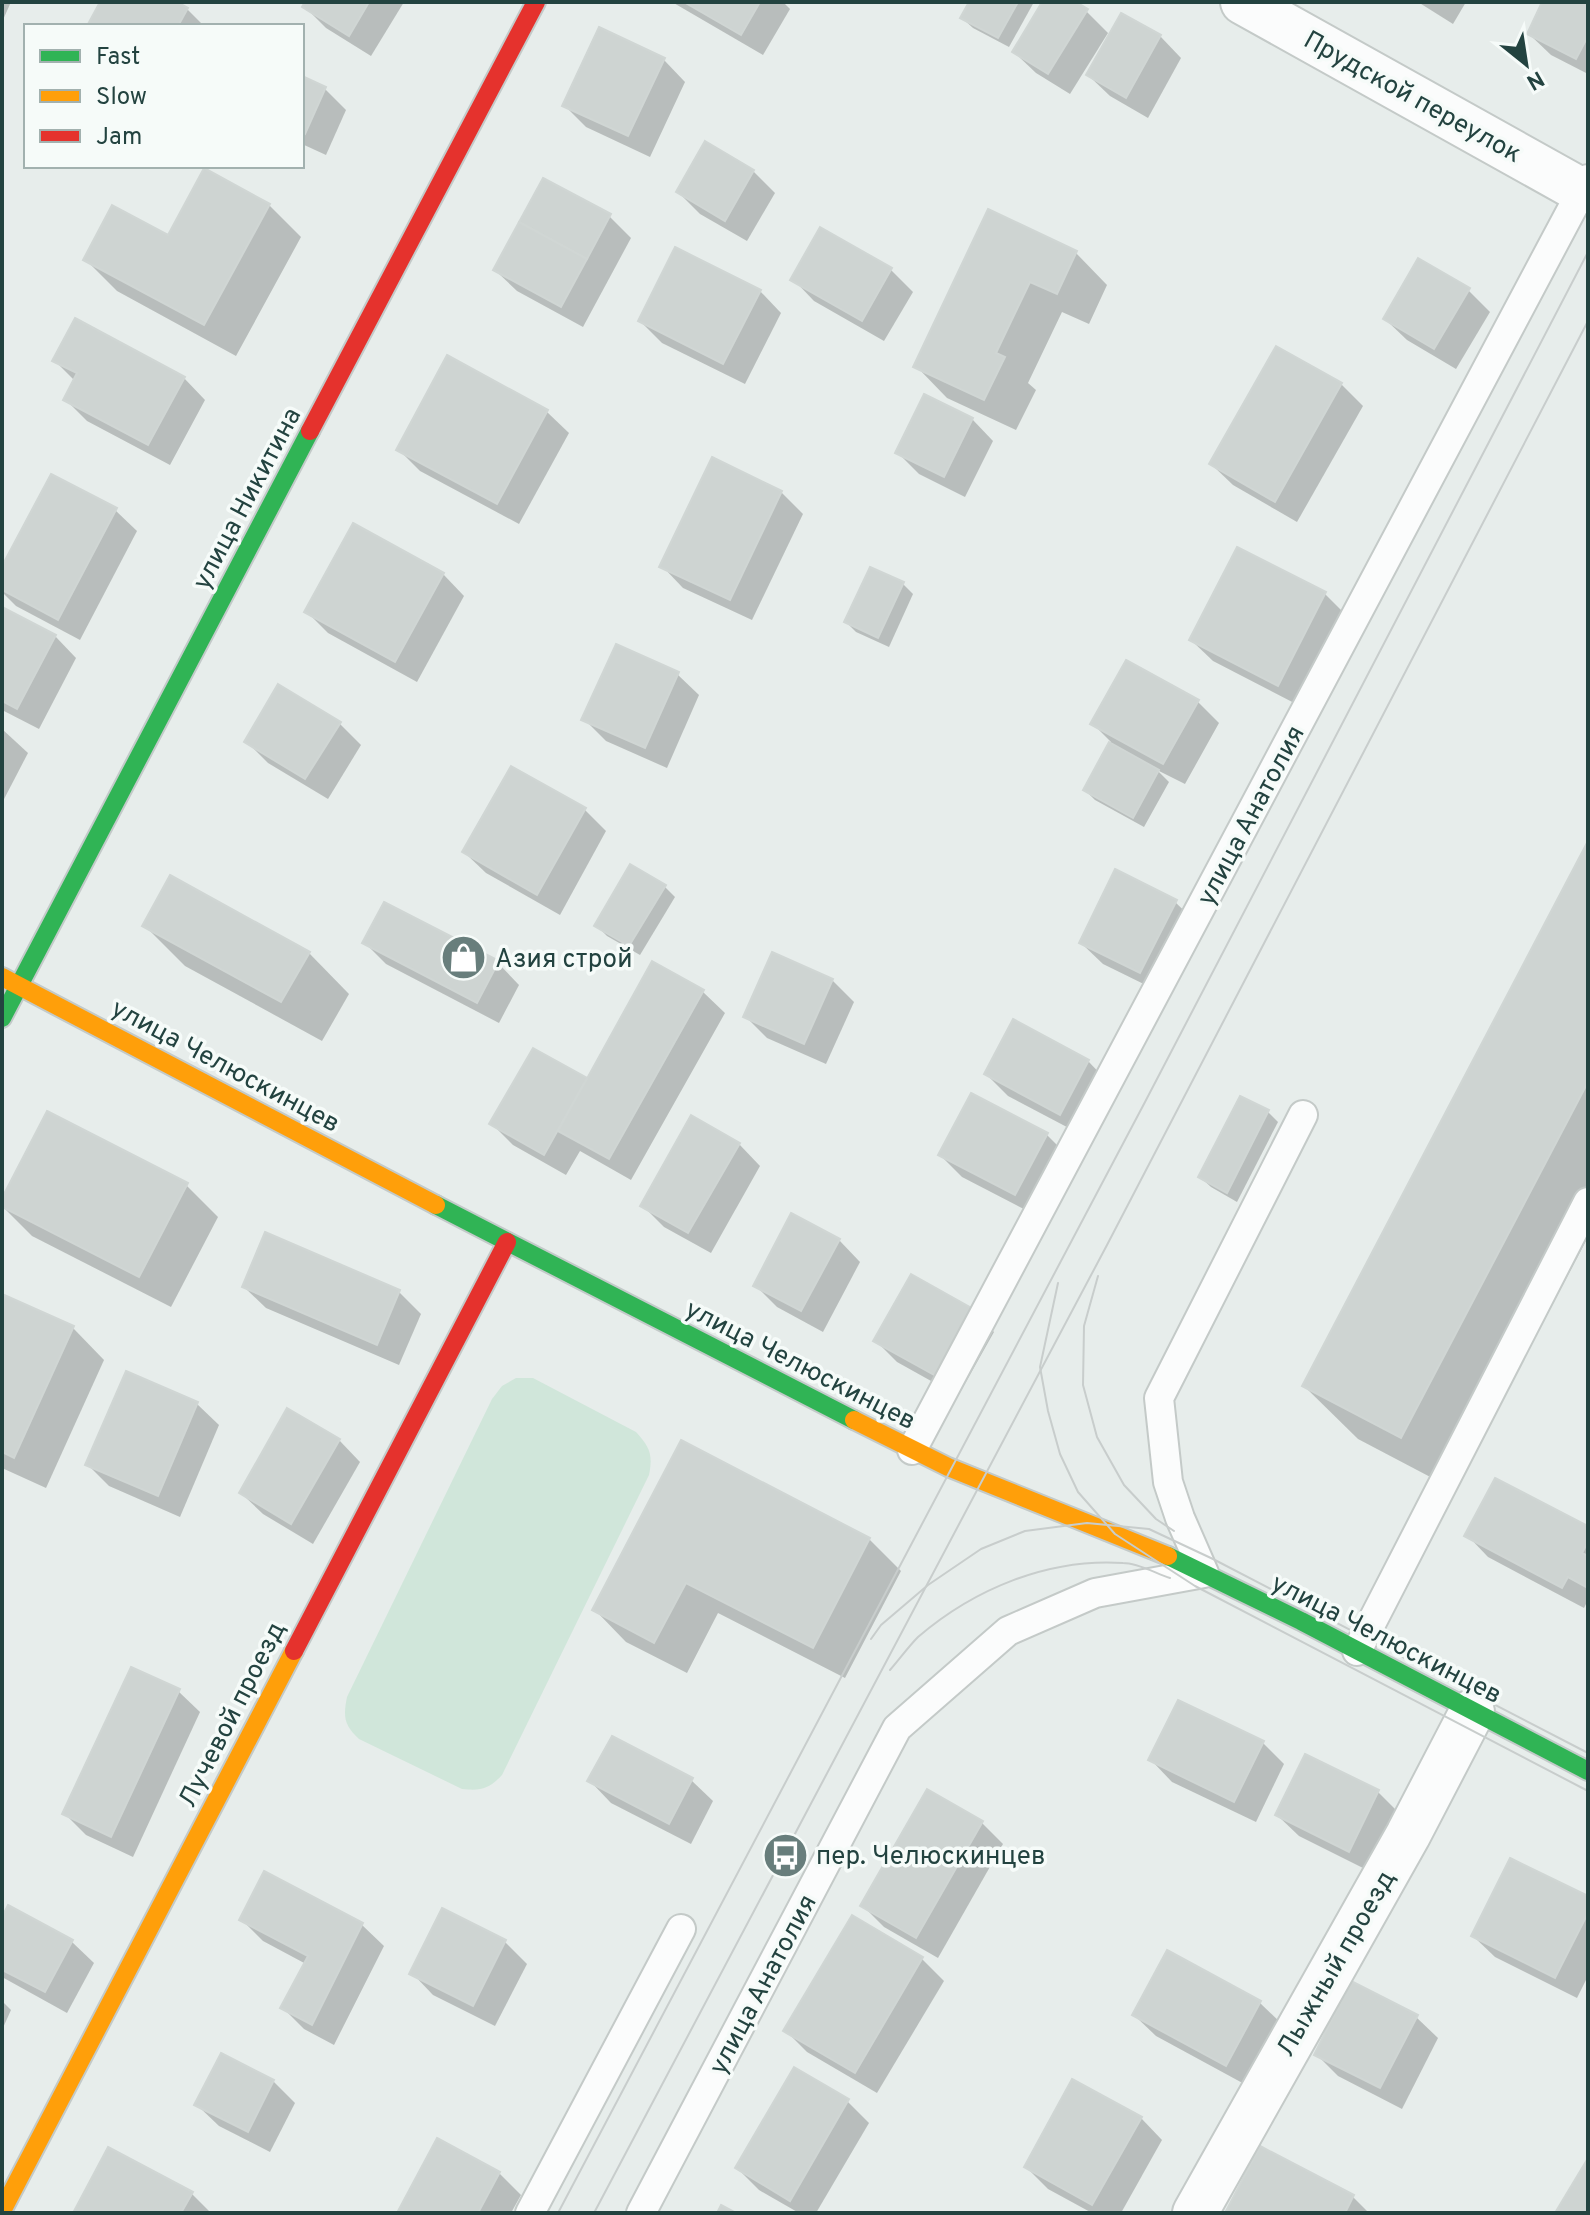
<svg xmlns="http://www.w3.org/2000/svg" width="1590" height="2215" font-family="Overpass,sans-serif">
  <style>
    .green { fill: #d0e6da }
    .shadow { fill: #0003 }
    .building { fill: #ced4d2; stroke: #d0d6d4; stroke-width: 2 }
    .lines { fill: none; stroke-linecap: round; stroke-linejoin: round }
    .lane-casing { stroke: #c4cac8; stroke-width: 32 }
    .street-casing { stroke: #c4cac8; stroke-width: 48 }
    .fast-casing { stroke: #c3cac9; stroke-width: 22 }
    .slow-casing { stroke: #c3cac9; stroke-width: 22 }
    .jam-casing { stroke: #c3cac9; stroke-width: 22 }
    .lane { stroke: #fbfcfc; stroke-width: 28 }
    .street { stroke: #fbfcfc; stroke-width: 44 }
    .fast { stroke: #30b455; stroke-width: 18 }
    .slow { stroke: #ff9f0a; stroke-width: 18 }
    .jam { stroke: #e5322d; stroke-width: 18 }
    .tram { stroke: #c8cdcc; stroke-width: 2 }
    .labels { text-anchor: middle; stroke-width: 7; stroke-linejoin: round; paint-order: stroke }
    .street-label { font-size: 26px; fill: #234340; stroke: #f6fbf9 }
    .poi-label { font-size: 26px; fill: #234340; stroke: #f6fbf9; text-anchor: start }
  </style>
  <rect width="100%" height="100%" fill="#e7edeb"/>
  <path class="green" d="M516,1378H533L636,1432C650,1447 653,1455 649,1475L502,1775C489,1789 481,1791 462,1789L359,1739C344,1725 343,1717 347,1697L492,1399L502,1386Z"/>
  <g class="shadow">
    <path d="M2,2H11L2,22Z"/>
    <path d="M103,2H173L187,9L204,26H89Z"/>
    <path d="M307,2H404L371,56L326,28L305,7Z"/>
    <path d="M672,2H783L790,9L763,55Z"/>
    <path d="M971,2H1034L1009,47L973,28L962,18Z"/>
    <path d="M1044,2H1072L1086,11L1108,33L1070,94L1036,73L1014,52Z"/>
    <path d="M1418,2H1466L1453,24Z"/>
    <path d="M1545,2H1588V74L1551,55L1529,34Z"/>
    <path d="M1160,36L1181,58L1148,118L1110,96L1088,75Z"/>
    <path d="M664,60L685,82L650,157L586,127L564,105Z"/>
    <path d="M302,78L325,89L346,110L326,155L302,144Z"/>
    <path d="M753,171L775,193L747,241L700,214L678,192Z"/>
    <path d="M269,205L301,237L236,356L117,291L85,259L169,238Z"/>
    <path d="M989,212L1076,253L1107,285L1089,324L1062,312L1028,383L1036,390L1016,430L947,398L916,366Z"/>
    <path d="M609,216L631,238L583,327L517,291L495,270Z"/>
    <path d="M821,230L891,270L913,292L884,341L814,301L793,279Z"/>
    <path d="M1468,290L1490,312L1456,369L1407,340L1385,319Z"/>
    <path d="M760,291L781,313L745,384L662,343L640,321Z"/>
    <path d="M448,358L547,412L569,433L519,524L420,471L398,449Z"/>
    <path d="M54,360L184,378L205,400L170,465L87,421L65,399L75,381Z"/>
    <path d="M1341,384L1363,406L1297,522L1233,485L1211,464Z"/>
    <path d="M972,419L993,441L965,497L919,474L898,453Z"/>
    <path d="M781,492L803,514L752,620L683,588L662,566Z"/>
    <path d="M115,510L137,531L80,640L16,606L2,592V570Z"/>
    <path d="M443,574L464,596L417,682L328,633L307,612Z"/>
    <path d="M903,584L913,594L889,647L856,632L846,622Z"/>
    <path d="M1325,594L1346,615L1300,706L1213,661L1191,640Z"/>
    <path d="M2,612L55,636L76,658L39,729L2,710Z"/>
    <path d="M677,674L699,695L667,768L606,741L584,719Z"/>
    <path d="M1197,701L1219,723L1185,784L1157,770L1169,782L1144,827L1095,800L1085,790L1111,742L1093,724Z"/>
    <path d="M339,723L361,745L328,799L268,763L246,741Z"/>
    <path d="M2,729L28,753L2,803Z"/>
    <path d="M585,810L606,831L560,915L486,873L464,852Z"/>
    <path d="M1588,846V1237L1455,1490L1358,1439L1304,1386Z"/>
    <path d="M664,886L675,897L640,955L607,936L597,926Z"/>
    <path d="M1175,902L1197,923L1162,993L1103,964L1081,943Z"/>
    <path d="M145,926L309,953L349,994L322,1041L185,966Z"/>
    <path d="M365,943L498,963L519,985L499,1023L386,964Z"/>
    <path d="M653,964L703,992L725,1013L631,1180L580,1151L566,1175L513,1145L491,1123L533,1051L588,1081Z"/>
    <path d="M832,980L854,1002L826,1064L767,1038L746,1017Z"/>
    <path d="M1088,1061L1109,1083L1082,1135L1008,1096L986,1074Z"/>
    <path d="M1268,1112L1278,1122L1237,1202L1211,1187L1200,1177Z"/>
    <path d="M1047,1135L1068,1156L1037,1216L962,1177L940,1155Z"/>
    <path d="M739,1144L760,1166L711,1253L664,1227L642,1205Z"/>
    <path d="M186,1185L218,1217L171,1307L32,1236L2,1206V1202Z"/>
    <path d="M266,1235L399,1292L421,1314L399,1365L266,1308L244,1287Z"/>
    <path d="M839,1240L860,1262L823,1332L777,1307L755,1285Z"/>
    <path d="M2,1296L73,1328L104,1360L46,1488L2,1468Z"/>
    <path d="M972,1311L994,1332L958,1396L897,1362L876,1341Z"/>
    <path d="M197,1404L219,1425L180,1517L109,1486L88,1465Z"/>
    <path d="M339,1440L360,1462L313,1544L263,1514L241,1493Z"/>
    <path d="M682,1442L869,1539L901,1571L845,1678L718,1613L687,1673L626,1642L595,1610Z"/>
    <path d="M1588,1528V1600L1584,1608L1488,1557L1467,1535Z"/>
    <path d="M178,1691L200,1712L133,1857L86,1835L65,1814Z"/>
    <path d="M1263,1743L1284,1764L1256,1822L1172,1782L1151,1760Z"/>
    <path d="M691,1780L713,1801L691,1844L611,1803L590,1781Z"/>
    <path d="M1378,1792L1399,1813L1371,1872L1299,1836L1277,1815Z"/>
    <path d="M982,1823L1003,1844L938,1958L884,1927L863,1906Z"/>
    <path d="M1588,1899V1976L1577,1998L1495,1957L1473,1936Z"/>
    <path d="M443,1911L505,1942L527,1964L495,2026L433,1995L412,1973Z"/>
    <path d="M853,1918L922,1959L944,1981L877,2093L807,2052L786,2031Z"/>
    <path d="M241,1919L362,1925L384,1946L334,2045L304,2029L283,2008L306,1964L263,1941Z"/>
    <path d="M2,1922L72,1942L94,1963L67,2013L2,1977Z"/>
    <path d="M1168,1953L1260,2003L1282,2024L1248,2086L1156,2036L1134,2015Z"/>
    <path d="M2,2001L11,2010L2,2030Z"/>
    <path d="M1416,2017L1438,2038L1402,2109L1338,2076L1316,2054Z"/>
    <path d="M273,2081L295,2103L270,2152L219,2126L197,2105Z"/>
    <path d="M847,2101L869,2123L816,2213H799L759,2190L737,2168Z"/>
    <path d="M1141,2118L1162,2140L1121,2213H1092L1048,2189L1026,2167Z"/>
    <path d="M499,2173L521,2195L511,2213H399Z"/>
    <path d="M191,2193L211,2213H75Z"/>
    <path d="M1353,2197L1369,2213H1228Z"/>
  </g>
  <g class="building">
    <path d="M100,2H177L188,8L178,26H87Z"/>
    <path d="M305,2H369L349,36L302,7Z"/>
    <path d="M684,2H760L741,35Z"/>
    <path d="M969,2H1018L998,38L960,18Z"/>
    <path d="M1042,2H1076L1088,9L1048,74L1012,52Z"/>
    <path d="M1542,2H1588V36L1576,59L1527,34Z"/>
    <path d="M1121,13L1161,35L1126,98L1086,75Z"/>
    <path d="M599,27L665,58L628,136L562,106Z"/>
    <path d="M302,76L326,87L305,134L302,133Z"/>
    <path d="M705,141L754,170L725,221L676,192Z"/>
    <path d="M204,168L270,204L204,325L83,260L112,205L168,235Z"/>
    <path d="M543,178L611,214L587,259L519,222Z"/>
    <path d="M988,209L1077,251L1057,294L1030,282L996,353L1005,357L984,400L913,367Z"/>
    <path d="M519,222L587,259L561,307L493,270Z"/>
    <path d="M820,227L892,268L862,321L790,280Z"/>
    <path d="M675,247L761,290L723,364L638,321Z"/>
    <path d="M1418,258L1470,288L1434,349L1383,319Z"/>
    <path d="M75,318L185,377L148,445L63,400L77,373L52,361Z"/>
    <path d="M1276,346L1342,383L1275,502L1209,464Z"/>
    <path d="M447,355L548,410L497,504L396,450Z"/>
    <path d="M924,394L973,418L944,477L895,453Z"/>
    <path d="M712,457L782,491L730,600L659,567Z"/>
    <path d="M51,474L117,508L58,620L2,590V566Z"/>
    <path d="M353,523L444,573L395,662L304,612Z"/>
    <path d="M1237,547L1326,592L1278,686L1189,640Z"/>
    <path d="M870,567L904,582L878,638L844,622Z"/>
    <path d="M2,607L56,635L17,709L2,701Z"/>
    <path d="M616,644L679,672L645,748L581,720Z"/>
    <path d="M1126,660L1199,700L1163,764L1090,724Z"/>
    <path d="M278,684L341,722L305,779L244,742Z"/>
    <path d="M1109,742L1159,770L1133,818L1083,790Z"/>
    <path d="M511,766L586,808L537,895L462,852Z"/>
    <path d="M1588,841V1082L1401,1438L1302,1386Z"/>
    <path d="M630,864L666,885L629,946L594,926Z"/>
    <path d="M1115,869L1177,900L1140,973L1079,943Z"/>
    <path d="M170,875L310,952L281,1002L142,926Z"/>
    <path d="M384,902L499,961L477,1003L362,943Z"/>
    <path d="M772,952L833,979L804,1044L743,1017Z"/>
    <path d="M652,961L704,990L609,1159L558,1131Z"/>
    <path d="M1013,1019L1089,1060L1060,1115L984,1074Z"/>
    <path d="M533,1048L587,1078L544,1155L489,1124Z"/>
    <path d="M971,1093L1048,1133L1015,1195L938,1155Z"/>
    <path d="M1240,1096L1269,1110L1227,1193L1198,1177Z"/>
    <path d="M47,1111L188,1183L139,1277L2,1207V1198Z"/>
    <path d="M691,1115L740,1143L688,1233L640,1206Z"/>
    <path d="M791,1213L840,1239L801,1311L753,1286Z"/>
    <path d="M265,1232L400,1290L377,1345L242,1287Z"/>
    <path d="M911,1274L973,1309L936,1376L873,1341Z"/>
    <path d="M2,1294L74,1326L14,1458L2,1452Z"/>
    <path d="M126,1371L198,1402L158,1496L85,1465Z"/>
    <path d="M287,1408L340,1439L291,1524L239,1493Z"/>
    <path d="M681,1440L870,1538L813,1648L686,1583L654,1643L592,1610Z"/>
    <path d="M1495,1478L1588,1526V1542L1582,1553L1588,1556V1588L1568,1577L1562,1588L1464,1536Z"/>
    <path d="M131,1667L180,1689L111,1837L62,1814Z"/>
    <path d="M1178,1700L1264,1741L1234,1802L1148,1760Z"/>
    <path d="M612,1736L693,1778L669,1824L587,1781Z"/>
    <path d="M1305,1754L1379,1790L1349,1852L1275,1815Z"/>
    <path d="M927,1789L983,1821L916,1938L860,1906Z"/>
    <path d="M1510,1858L1588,1896V1913L1555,1978L1471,1936Z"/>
    <path d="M264,1871L363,1923L312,2025L280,2008L308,1956L239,1920Z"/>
    <path d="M8,1905L73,1940L45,1992L2,1970V1917Z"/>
    <path d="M442,1908L506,1940L473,2006L409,1974Z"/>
    <path d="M852,1915L923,1957L855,2073L783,2031Z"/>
    <path d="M1167,1950L1261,2001L1226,2066L1132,2015Z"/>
    <path d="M1351,1981L1418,2015L1380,2088L1314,2055Z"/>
    <path d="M221,2053L274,2080L248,2132L194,2105Z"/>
    <path d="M794,2067L849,2099L790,2201L735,2168Z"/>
    <path d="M1072,2079L1142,2117L1092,2205L1024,2167Z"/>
    <path d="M437,2138L500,2172L478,2213H397Z"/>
    <path d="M1260,2146L1354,2195L1345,2213H1225Z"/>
    <path d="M108,2147L193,2192L181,2213H73Z"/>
    <path d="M1588,2158V2213H1555Z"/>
    <path d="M721,2205L736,2213H717Z"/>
  </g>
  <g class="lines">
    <defs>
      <g id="lane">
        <path d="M912,1450L1588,179"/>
        <path d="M1357,1651L1588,1202"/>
        <path d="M530,2213L681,1929"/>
        <path d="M641,2213L897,1728L1008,1631L1095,1593L1204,1573L1180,1518L1168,1482L1159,1398L1303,1115"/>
      </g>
      <g id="street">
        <path d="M1243,2L1582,191"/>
        <path d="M1195,2213L1408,1835L1472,1712"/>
      </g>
      <g id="fast">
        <path d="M2,1018L310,431"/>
        <path d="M436,1205L854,1420"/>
        <path d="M1168,1556L1301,1621L1588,1771"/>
      </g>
      <g id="slow">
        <path d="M2,977L436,1205"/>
        <path d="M854,1420L948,1467L1168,1556"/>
        <path d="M2,2211L294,1651"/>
      </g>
      <g id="jam">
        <path d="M310,431L536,2"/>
        <path d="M294,1651L507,1242"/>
      </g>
    </defs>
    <use href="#lane" class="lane-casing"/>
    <use href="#street" class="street-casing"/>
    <use href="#fast" class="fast-casing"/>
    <use href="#slow" class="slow-casing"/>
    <use href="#jam" class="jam-casing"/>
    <use href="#lane" class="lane"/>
    <use href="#street" class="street"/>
    <use href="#fast" class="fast"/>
    <use href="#slow" class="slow"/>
    <use href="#jam" class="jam"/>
    <g class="tram">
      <path d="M1098,1276L1084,1326L1083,1385L1097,1437L1124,1485L1156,1519L1174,1531"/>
      <path d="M1058,1283L1040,1367L1048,1411L1060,1454L1078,1492L1115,1534L1195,1586L1588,1791"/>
      <path d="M871,1639L881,1625L928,1585L981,1549L1025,1531L1087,1523L1149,1529L1213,1559L1588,1753"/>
      <path d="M890,1670C899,1660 908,1647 918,1637C974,1589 1048,1558 1123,1563C1138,1563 1155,1573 1170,1578"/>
      <path d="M558,2213L1145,1102L1588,252"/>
      <path d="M594,2213L1107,1245L1588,321"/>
    </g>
  </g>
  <defs>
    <symbol id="shop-disc" viewBox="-11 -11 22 22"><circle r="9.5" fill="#687e7c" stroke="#f6fbf9"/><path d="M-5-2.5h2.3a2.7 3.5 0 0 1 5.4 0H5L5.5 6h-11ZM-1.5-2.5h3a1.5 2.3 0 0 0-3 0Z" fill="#fff"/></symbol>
    <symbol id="bus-disc" viewBox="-11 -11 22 22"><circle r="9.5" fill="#687e7c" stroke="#f6fbf9"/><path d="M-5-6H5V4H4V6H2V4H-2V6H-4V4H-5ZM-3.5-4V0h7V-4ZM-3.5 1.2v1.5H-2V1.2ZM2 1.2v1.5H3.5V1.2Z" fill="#fff"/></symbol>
  </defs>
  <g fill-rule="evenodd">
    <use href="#shop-disc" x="438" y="932" width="51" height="51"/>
    <use href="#bus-disc" x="760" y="1830" width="51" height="51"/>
  </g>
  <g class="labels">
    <g class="street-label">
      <text transform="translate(1413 96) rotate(29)" y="9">Прудской переулок</text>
      <text transform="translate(246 498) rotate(-62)" y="9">улица Никитина</text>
      <text transform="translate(1250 815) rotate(-62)" y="9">улица Анатолия</text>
      <text transform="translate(226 1065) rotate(28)" y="9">улица Челюскинцев</text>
      <text transform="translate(801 1364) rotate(27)" y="9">улица Челюскинцев</text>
      <text transform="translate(1387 1638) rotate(27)" y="9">улица Челюскинцев</text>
      <text transform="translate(231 1714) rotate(-63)" y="9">Лучевой проезд</text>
      <text transform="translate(1335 1963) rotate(-60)" y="9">Лыжный проезд</text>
      <text transform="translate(762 1984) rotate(-62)" y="9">улица Анатолия</text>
    </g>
    <g class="poi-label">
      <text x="495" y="967">Азия строй</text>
      <text x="816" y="1864">пер. Челюскинцев</text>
    </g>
  </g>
  <rect width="1590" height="2215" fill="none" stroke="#234340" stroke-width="8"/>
  <rect x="24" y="24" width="280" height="144" fill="#f6fbf9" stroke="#a2b1af" stroke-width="2"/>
  <rect x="40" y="50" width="40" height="12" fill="#30b455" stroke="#a2b1af" stroke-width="2"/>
  <text x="96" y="64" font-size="24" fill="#234340">Fast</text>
  <rect x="40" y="90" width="40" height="12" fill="#ff9f0a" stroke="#a2b1af" stroke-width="2"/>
  <text x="96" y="104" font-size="24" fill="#234340">Slow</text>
  <rect x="40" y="130" width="40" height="12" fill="#e5322d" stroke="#a2b1af" stroke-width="2"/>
  <text x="96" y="144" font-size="24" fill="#234340">Jam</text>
  <g transform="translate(1526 64) rotate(150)" stroke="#f6fbf9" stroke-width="6" paint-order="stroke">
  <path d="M0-6L14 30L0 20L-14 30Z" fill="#234340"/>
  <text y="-12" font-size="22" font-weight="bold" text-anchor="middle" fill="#234340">N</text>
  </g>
</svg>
